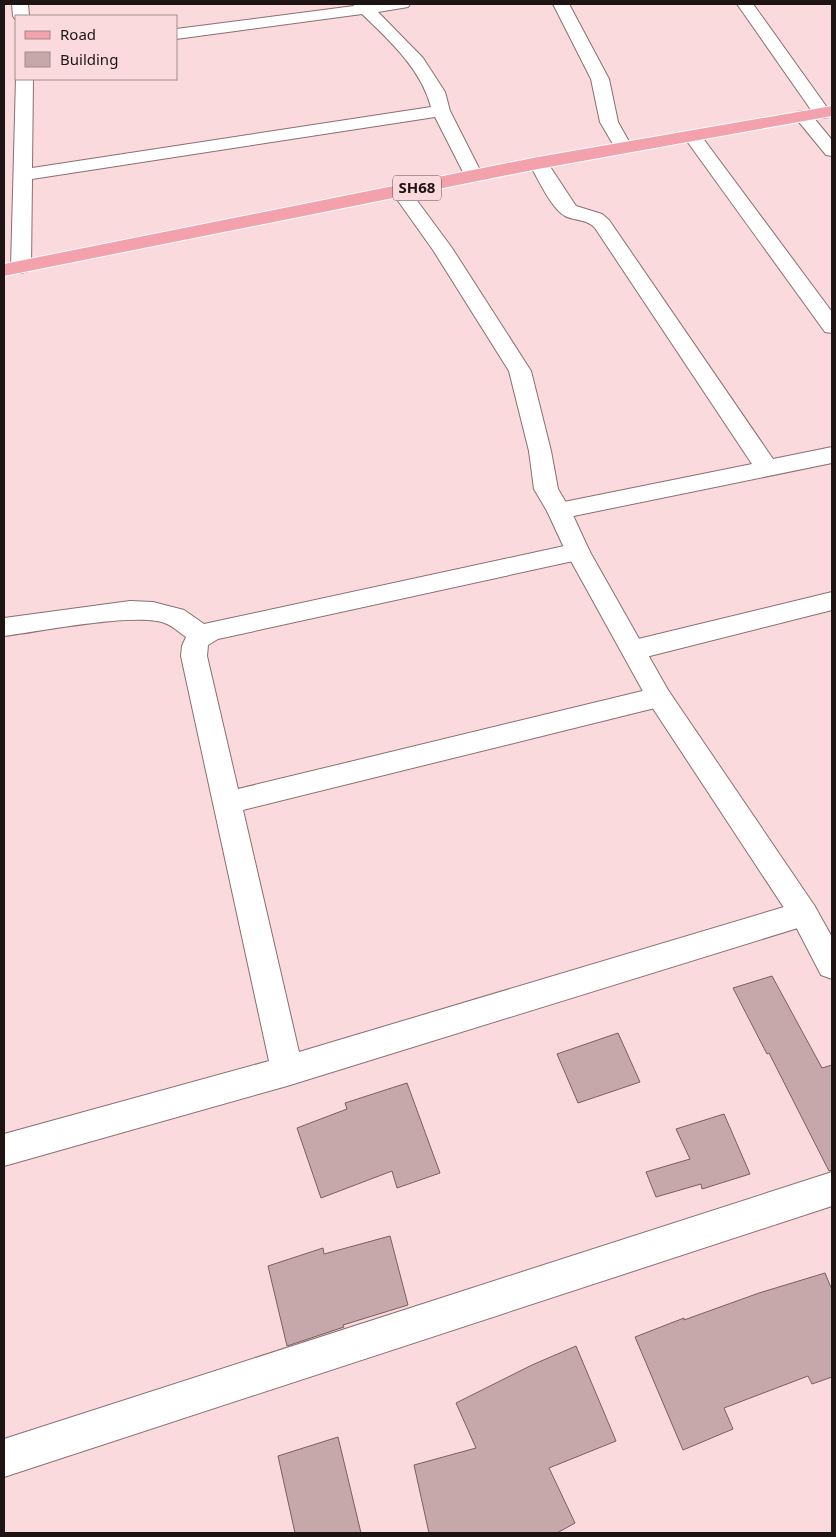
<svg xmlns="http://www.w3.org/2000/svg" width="836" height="1537" font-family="'Noto Sans',sans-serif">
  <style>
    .building { fill: #c6a8aa; stroke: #7a5e60 }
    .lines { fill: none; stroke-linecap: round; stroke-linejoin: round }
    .street-casing { stroke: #8b6f71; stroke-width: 2 }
    .secondary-casing { stroke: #8b6f71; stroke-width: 2 }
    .primary-casing { stroke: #fff; stroke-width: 2 }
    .street { fill: #fff; fill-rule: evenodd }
    .secondary { fill: #fff; fill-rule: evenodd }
    .primary { fill: #f3a1ad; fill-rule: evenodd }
    .labels { text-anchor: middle; stroke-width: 4; stroke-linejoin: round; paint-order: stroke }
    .shield { fill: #fadadc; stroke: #604f50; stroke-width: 1 }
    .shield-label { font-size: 15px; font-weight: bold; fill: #1e1414 }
  </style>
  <rect width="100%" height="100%" fill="#fadadc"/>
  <g class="building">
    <path d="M772,976L822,1068L832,1065V1170L829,1171L769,1053L767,1054L733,988Z"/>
    <path d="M618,1033L640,1082L578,1103L557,1054Z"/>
    <path d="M407,1083L440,1173L397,1188L392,1171L321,1198L297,1128L347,1109L345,1103Z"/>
    <path d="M724,1114L750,1174L702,1189L701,1184L656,1197L646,1172L690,1159L676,1129Z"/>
    <path d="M390,1236L408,1305L343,1325L344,1327L287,1346L268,1266L323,1248L324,1254Z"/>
    <path d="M825,1273L832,1290V1377L812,1384L808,1376L724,1408L733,1429L683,1450L635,1337L684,1318V1320L759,1293Z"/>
    <path d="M576,1346L616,1441L549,1468L575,1523L557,1533H429L414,1465L476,1448L456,1403L532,1365Z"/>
    <path d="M338,1437L361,1533H295L278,1456Z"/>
  </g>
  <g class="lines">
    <defs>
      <g id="street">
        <path d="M12,4H28L29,16H16L15,19L13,16Z"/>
        <path d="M353,4H410L408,7L378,12L423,58L445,92L450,111L483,176L481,180L474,182L467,180L435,117L32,179L31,267L28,271L21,273L14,271L11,267L16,78L33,79L32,168L431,107C421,69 390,41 362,14L176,39V29L354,6Z"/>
        <path d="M737,4H753L831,113L828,117L822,118L816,117Z"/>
        <path d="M803,111L809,112L832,140V156L826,155L794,116L797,112Z"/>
        <path d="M693,132L699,133L832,312V333L825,332L684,137L687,133Z"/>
        <path d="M538,157L545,159L576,206L602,214L609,220L773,459L832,447V463L559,519L551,517L547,511L551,505L559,503L752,464L595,228C587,219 575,221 565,216C551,208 537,177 529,163L531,159Z"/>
        <path d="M578,543L587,546L590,552L587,558L218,639L208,645L207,656L238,789L659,687L668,690L672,697L668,704L659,707L243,810L299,1052L804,901L814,905L819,914L814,923L287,1086L4,1166V1134L269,1061L181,656L182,646L186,637C180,633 174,627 167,624C140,611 38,632 4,636V618L130,601L153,602L184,610L204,624Z"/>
        <path d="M832,592V610L634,660L625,657L621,650L625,643L634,640Z"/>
        <path d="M832,1172V1206L4,1477V1439Z"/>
      </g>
      <g id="secondary">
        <path d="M553,4H569L609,79L618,122L632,147L629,151L623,152L617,151L600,122L591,79Z"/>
        <path d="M400,185L407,187L452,248L531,371L551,451L558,489L571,511L590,552L668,690L814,905L832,937V979L821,975L794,923L650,704L566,552L547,511L534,489L529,451L509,371L433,250L391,191L393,187Z"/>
      </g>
      <path id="primary" d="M832,106V116L538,169L4,276V264L538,157Z"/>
    </defs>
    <use href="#street" class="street-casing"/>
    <use href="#secondary" class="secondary-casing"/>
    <use href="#primary" class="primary-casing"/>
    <use href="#street" class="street"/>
    <use href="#secondary" class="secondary"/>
    <use href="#primary" class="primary"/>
  </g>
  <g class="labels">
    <rect class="shield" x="393" y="175.5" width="48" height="25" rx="4"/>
    <g class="shield-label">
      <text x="417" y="193">SH68</text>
    </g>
  </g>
  <rect width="836" height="1537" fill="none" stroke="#1e1414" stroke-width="10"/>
  <rect x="15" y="15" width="162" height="65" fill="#fadadc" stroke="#a28b8c"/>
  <rect x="25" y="31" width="25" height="8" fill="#f3a1ad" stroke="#a28b8c"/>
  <text x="60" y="40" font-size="15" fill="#1e1414">Road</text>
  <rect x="25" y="52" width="25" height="15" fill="#c6a8aa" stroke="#a28b8c"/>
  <text x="60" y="65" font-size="15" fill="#1e1414">Building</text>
</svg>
